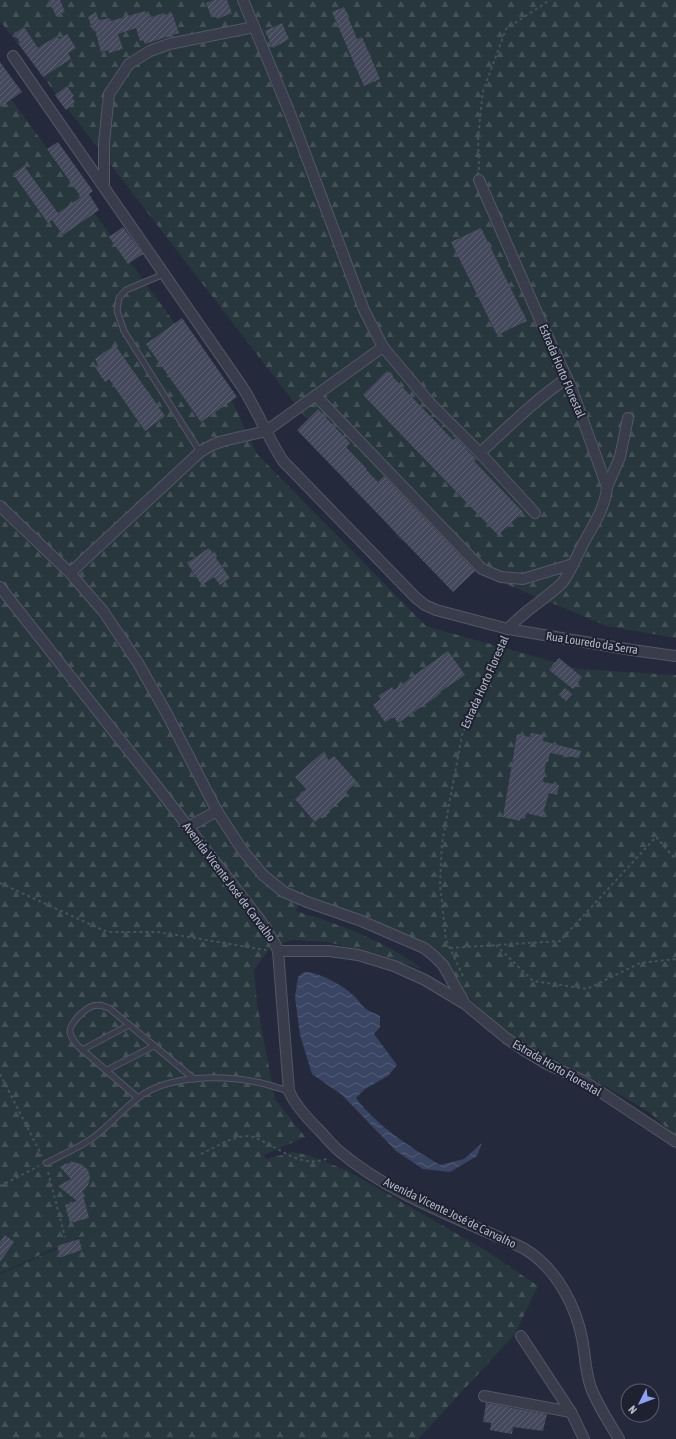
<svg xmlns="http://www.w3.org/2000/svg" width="676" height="1439" font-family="'Asap Condensed',sans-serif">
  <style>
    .forest { fill: url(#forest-firs) }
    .water { fill: url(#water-waves) }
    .building { fill: url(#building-hatch) }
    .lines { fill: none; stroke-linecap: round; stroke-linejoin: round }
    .service-casing { stroke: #535766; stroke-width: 7 }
    .minor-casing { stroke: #535766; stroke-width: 12 }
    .path { stroke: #445259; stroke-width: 2; stroke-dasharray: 3 3; stroke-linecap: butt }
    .service { stroke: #383c4b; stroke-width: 5 }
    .minor { stroke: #383c4b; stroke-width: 10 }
    .labels { text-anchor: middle; stroke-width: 4; stroke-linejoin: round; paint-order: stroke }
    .street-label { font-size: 12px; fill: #b3b7c7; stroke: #1d2130 }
  </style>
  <defs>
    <pattern id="forest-firs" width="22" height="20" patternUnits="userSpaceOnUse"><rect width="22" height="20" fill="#27373d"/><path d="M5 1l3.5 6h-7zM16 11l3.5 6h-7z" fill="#445258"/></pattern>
    <pattern id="water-waves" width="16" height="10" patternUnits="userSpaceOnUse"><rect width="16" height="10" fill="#3a4463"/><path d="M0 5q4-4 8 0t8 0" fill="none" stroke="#545d78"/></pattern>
    <pattern id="building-hatch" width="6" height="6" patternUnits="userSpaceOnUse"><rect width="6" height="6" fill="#44495c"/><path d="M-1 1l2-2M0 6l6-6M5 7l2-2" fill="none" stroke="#5d6172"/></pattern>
  </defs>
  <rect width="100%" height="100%" fill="#242a3b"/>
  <g class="forest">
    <path d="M0,0H676V638L607,626L400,540L0,21Z"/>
    <path d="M0,84L233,403L257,454L426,626L579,669L676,675V1136L649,1112L588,1076L531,1050L492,1021L433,960L400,938L302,896L296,911C341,925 384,940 422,969L375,954L327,942L292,940L270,948L254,970L257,1004L275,1099L305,1137L264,1155L266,1159L293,1152L308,1155L348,1171L485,1250L538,1286L515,1334L418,1439H0V1274L112,1224L51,1250L0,1273Z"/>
  </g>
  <path class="water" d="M304,972C317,971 343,985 353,995C358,999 361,1005 366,1009C370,1012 375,1013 380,1016V1027L374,1034L397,1065L388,1076L365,1089L356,1098C377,1126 410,1147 440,1165L464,1159L482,1143L477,1156L450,1172L423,1169L396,1151L342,1095L312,1074L300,1035L295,997L298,977Z"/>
  <g class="building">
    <path d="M49,0H60L65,12L56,16Z"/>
    <path d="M214,0H227L232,13L217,19L216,14L211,16L206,3Z"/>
    <path d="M344,7L357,39L362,37L380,79L364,86L332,12Z"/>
    <path d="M145,11V13L147,12L148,18L164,13L165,15L172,13L179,33L145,44L143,40L140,41L136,28L118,34L123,49L109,53L108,50L101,52L95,30L93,31L88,17L96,12L99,20L110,18L111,21Z"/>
    <path d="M282,23L289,39L273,48L265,31Z"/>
    <path d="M24,27L38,48L57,36L59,39L67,34L76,48L68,53L71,59L43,77L21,47L18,43L20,42L14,34Z"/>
    <path d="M0,62L22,92L0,107Z"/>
    <path d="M67,86L74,96L72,98L75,102L66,110L55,95Z"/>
    <path d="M58,142L93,191L89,194L99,210L63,235L52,220L48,223L13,174L24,166L58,213L81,197L47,149Z"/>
    <path d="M123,227L143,254L128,264L109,237Z"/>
    <path d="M481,228L527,321L497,335L451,242Z"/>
    <path d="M182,318L237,397L201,422L146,344Z"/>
    <path d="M115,345L165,416L145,431L109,379L105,382L95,367L98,365L95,359Z"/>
    <path d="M387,371L453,440L456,438L475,458L477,459L474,461L523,512L498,535L363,395Z"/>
    <path d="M318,409L350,443L346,447L367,469L366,470L378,482L384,476L475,571L453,592L297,430Z"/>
    <path d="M209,548L230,578L220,585L214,577L202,585L187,563Z"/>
    <path d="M448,651L465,675L440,692L441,693L433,699L398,723L394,717L385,722L373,705L381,699L378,696L392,687L394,690Z"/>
    <path d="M559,658L582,677L573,689L549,670Z"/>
    <path d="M565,688L572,694L566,701L559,695Z"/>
    <path d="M531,733L544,735L543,741L581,751L579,758L550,753L548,762H546L543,782L559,785L557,795L549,793L542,817L526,813L525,819L521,818L520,821L503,817L517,734L530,737Z"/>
    <path d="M322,753L329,760L334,756L357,782L345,793L347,795L329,811L330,812L322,819L321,817L315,822L295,799L306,789L295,777Z"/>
    <path d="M73,1162L81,1164L88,1170L90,1178L88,1185L82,1192L89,1218L70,1223L65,1205L77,1201L58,1186L71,1179L60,1167L65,1164Z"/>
    <path d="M5,1235L14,1242L0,1262V1242Z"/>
    <path d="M79,1239L82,1250L61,1257L57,1246Z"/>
    <path d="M486,1403L547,1414L543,1431L513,1427L512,1434L490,1430L491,1423L483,1422Z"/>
  </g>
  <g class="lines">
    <defs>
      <g id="service">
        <path d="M164,274L126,290L119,298L117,311L124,331L200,452"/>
        <path d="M82,1050L129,1025"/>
        <path d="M107,1070L154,1046"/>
        <path d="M138,1098L78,1046C75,1042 71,1038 70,1032C69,1024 85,1008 93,1006C99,1004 103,1006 109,1008L194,1079"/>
        <path d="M46,1163C62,1155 79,1148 94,1137C110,1125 122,1110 138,1098C167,1075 221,1075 256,1082C267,1084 278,1088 289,1091"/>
      </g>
      <g id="minor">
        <path d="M243,0L291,116L364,310L383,347L430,403L480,453L535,513"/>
        <path d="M13,56L243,388C258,412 268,438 283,461L416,598L425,605L436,610L508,629L632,650L676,656"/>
        <path d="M479,180L541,322L571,387L607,487C605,510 591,528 581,548C575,560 570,573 562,583C545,600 523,611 508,629"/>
        <path d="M104,186V143L109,94L129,64L150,51L169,44L254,27"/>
        <path d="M316,396L482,569L501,577L523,579L573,564"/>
        <path d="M480,453C508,427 535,400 567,378"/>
        <path d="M607,487L620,457L628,418"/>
        <path d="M0,506L70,573L103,611L138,663L167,714L217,811L243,851L263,875L284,892L307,902L359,920L424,948L434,956L443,965L465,1004"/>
        <path d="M70,573L200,452L212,445L223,441L266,431L383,347"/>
        <path d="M0,587L159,789L260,920L275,944L278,951L289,1091C295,1105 307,1118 318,1129C325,1136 331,1144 339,1151C392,1196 461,1219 523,1248C556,1267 577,1307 583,1343C585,1358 586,1374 591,1388C598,1406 609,1422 619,1439"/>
        <path d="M188,827L217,811"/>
        <path d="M278,951H329L358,955L394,966L425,980L465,1004L506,1038L522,1049L547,1064L584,1081L676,1142"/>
        <path d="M521,1336L571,1412L584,1439"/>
        <path d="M484,1396L571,1412"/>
      </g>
    </defs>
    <use href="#service" class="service-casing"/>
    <use href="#minor" class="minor-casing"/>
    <g class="path">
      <path d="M479,170L478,137L483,91L506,29L550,0"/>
      <path d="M0,883L107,932H158L266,950"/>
      <path d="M496,945L533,981L587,989L640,963L676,959"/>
      <path d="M450,948L560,941L656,837L676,860"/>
      <path d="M463,976L446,940L440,884L442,843L462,735L504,639"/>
      <path d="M0,1074L42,1156"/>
      <path d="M201,1154C216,1147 232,1136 249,1136C255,1137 259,1139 264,1142C282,1150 295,1163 318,1161C322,1160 326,1160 329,1157"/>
      <path d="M48,1172L65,1237"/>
      <path d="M0,1186L39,1166"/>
    </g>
    <use href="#service" class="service"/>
    <use href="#minor" class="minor"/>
  </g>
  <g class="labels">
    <g class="street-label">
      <text transform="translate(562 371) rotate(67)" y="4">Estrada Horto Florestal</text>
      <text transform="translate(592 643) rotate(9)" y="4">Rua Louredo da Serra</text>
      <text transform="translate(485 682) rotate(-66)" y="4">Estrada Horto Florestal</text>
      <text transform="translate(229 882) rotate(53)" y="4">Avenida Vicente José de Carvalho</text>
      <text transform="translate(557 1068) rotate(30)" y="4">Estrada Horto Florestal</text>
      <text transform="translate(450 1213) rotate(26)" y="4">Avenida Vicente José de Carvalho</text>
    </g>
  </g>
  <g transform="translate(640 1403) rotate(228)"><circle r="19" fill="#1d2130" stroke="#595d6c"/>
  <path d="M0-3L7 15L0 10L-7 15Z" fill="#8da1f2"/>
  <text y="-6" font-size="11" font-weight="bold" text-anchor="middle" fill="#b3b7c7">N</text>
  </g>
</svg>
